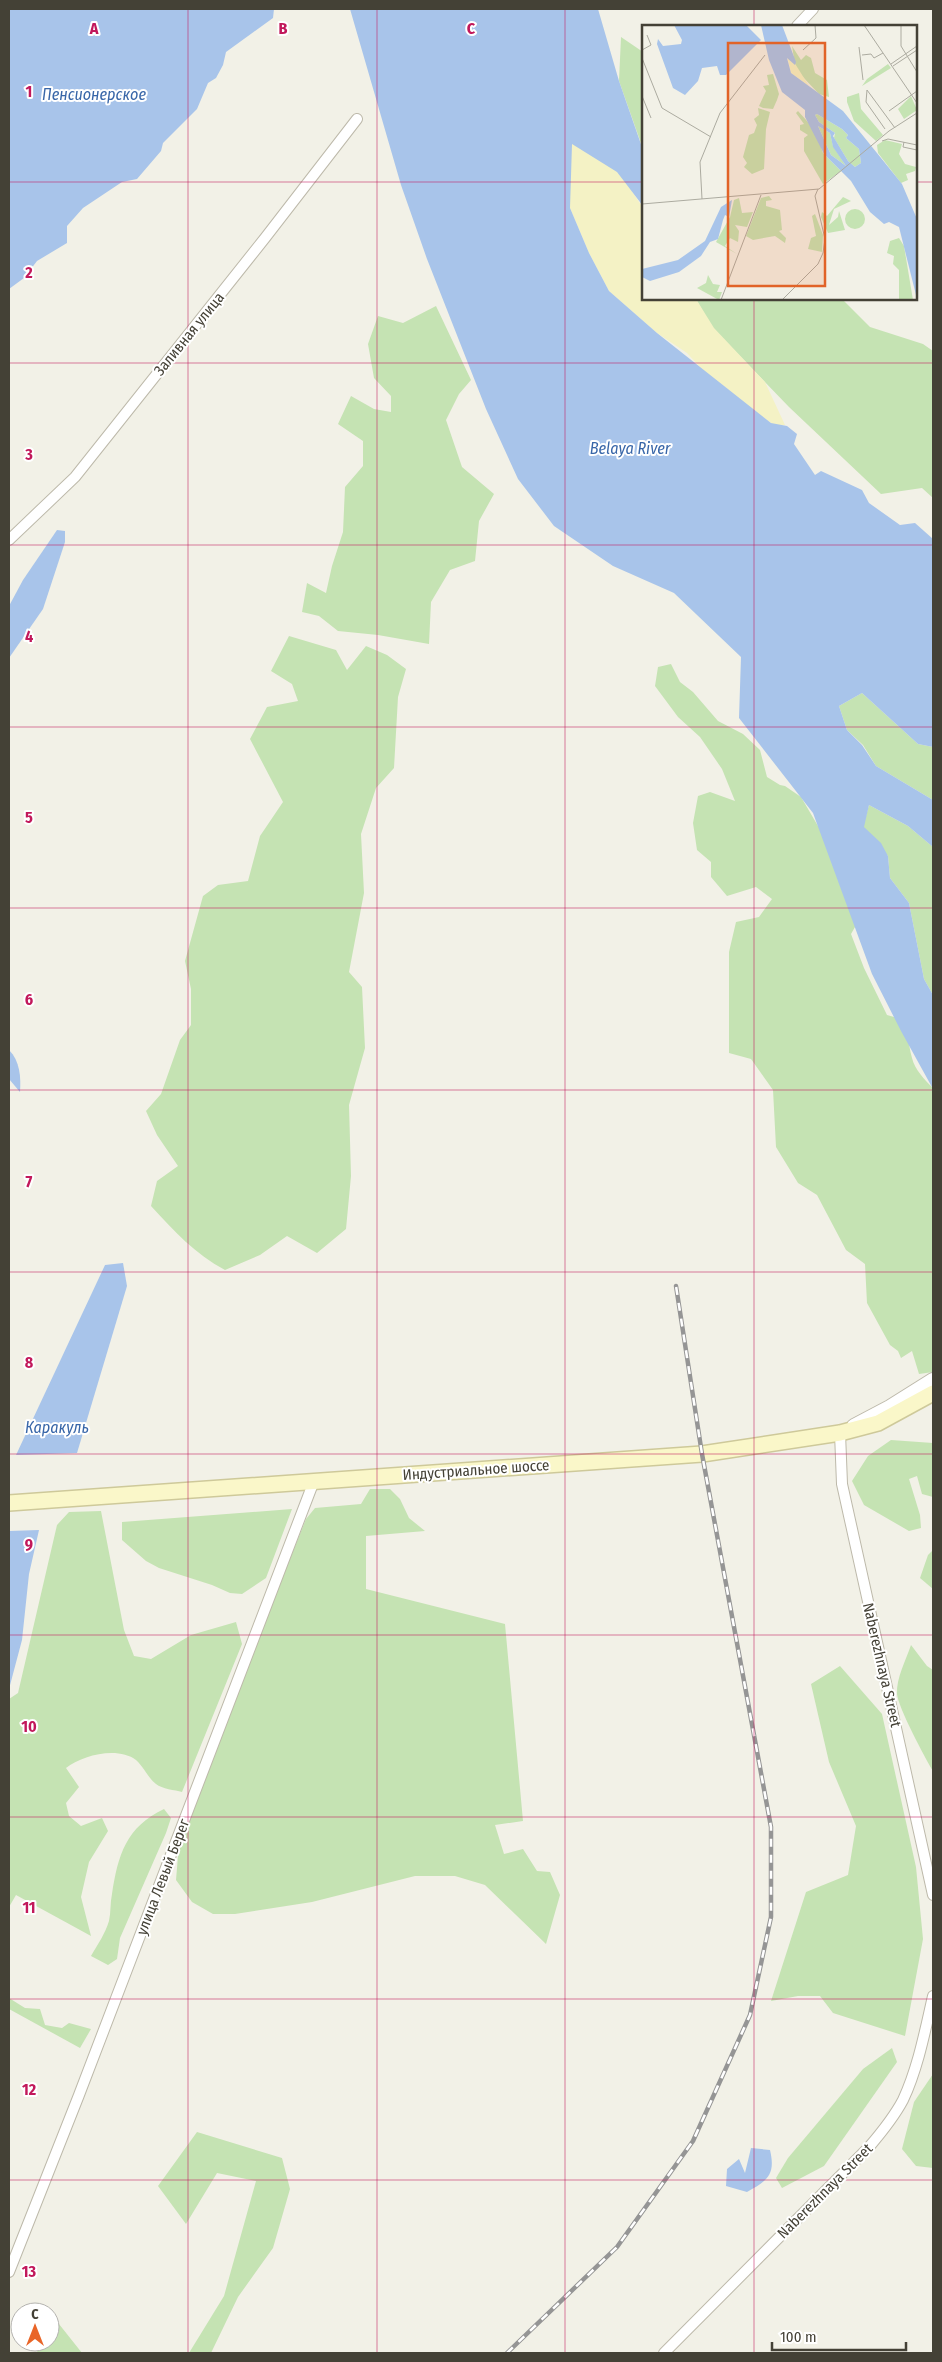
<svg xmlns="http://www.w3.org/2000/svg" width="942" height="2362" font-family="'Fira Sans Condensed',sans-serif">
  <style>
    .green { fill: #c5e3b3 }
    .sand { fill: #f4f2c5 }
    .water { fill: #a8c4ea }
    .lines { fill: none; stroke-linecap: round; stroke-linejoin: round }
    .minor-casing { stroke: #bdb9aa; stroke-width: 12 }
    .tertiary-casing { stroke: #bdb9aa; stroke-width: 16 }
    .secondary-casing { stroke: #cec99a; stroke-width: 18 }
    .minor { stroke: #fff; stroke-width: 10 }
    .tertiary { stroke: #fff; stroke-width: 14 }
    .secondary { stroke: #faf7c9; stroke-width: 15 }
    .rail-casing { stroke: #959595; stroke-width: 4.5 }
    .rail { stroke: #fff; stroke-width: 2.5; stroke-dasharray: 8; stroke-linecap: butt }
    .grid { fill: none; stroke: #c2185b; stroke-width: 1; stroke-opacity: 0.55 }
    .labels { text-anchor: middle; stroke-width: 4; stroke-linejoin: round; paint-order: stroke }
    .street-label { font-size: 15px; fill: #444136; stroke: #fff }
    .water-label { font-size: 16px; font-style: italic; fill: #3866a8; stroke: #fff }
    .inset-road { fill: none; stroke: #acaba0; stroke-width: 1 }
    .view { fill: #e16328; fill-opacity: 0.15; stroke: #e16328; stroke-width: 2.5 }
    .inset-edge { fill: none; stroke: #444136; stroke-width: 2.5 }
    .grid-label { font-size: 16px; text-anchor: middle; font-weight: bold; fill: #c2185b; stroke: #fff; stroke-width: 4; stroke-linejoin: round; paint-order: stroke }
  </style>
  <rect width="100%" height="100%" fill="#f2f1e7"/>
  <g class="green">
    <path d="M621,37L643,52V149L619,81Z"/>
    <path d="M696,299H842L870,327L923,344L933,351V498L922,488L881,494L789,407L711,326Z"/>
    <path d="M436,306L471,380L459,394L446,420L462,467L494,494L479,521L475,561L450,570L431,602L429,644L378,635L338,631L319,616L302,612L307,583L326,593L332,566L343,532L345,487L363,466V441L338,424L351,396L374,409L391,412V396L374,378L368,344L378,316L403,323Z"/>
    <path d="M289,636L336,650L347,670L366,646L387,655L406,669L398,697L394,768L376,788L361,834L364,893L349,972L362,987L365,1048L349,1105L351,1176L346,1229L317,1253L287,1236L260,1255L225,1270C195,1254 174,1231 151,1206L157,1181L178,1166L157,1135L146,1111L161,1094L180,1040L191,1025V989L185,961L203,896L218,885L248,881L260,836L283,802L250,739L267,707L298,701L292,684L271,671Z"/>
    <path d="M671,664L680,682L693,692L718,721L743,734L760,750L767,777L780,785L785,786L801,797L818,826L839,844L863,913L851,934L864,968L887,1015L901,1019C909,1032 908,1044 912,1058C915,1070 925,1080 933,1088V1372L919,1374L912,1351L901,1358L898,1351L890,1345L867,1303L865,1264L846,1250L817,1195L798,1183L776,1147L773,1090L751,1059L729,1053V952L736,922L759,917L772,899L756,887L727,896L711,877V862L697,850L693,823L698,796L710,792L735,801L722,769L700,737L678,717L655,686L658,667Z"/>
    <path d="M862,693L918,744L933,747V800L876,766L863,745L847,730L839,706Z"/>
    <path d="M869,805L908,826L933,847V995L924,979L909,903L890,878L888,856L863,827Z"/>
    <path d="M891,1440L933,1443V1497L922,1494L917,1476L909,1479L920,1515L921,1528L909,1531L864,1505L852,1481L868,1456Z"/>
    <path d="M370,1489H390L400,1499L409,1518L425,1531L366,1536V1589L505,1624L523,1821L495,1825L504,1854L523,1849L537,1871L550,1872L560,1895L546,1944L485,1885L455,1876H415L312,1902L235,1914H213L192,1902L176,1880L180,1832L306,1519L315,1508L361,1504Z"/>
    <path d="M292,1509L266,1578L242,1594L230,1593L212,1585L159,1568L146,1561L122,1540V1522Z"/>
    <path d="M101,1511L124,1630L134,1656L151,1659L191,1635L236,1622L242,1644L182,1792C175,1790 162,1789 156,1784C148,1778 144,1767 136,1760C118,1746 82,1755 66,1768L79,1787L66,1803L69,1816L81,1826L102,1818L108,1831L89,1862L81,1897L91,1936L16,1895L9,1907V1699L18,1693L57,1525L69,1512Z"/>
    <path d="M933,1550V1589L920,1578L928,1555Z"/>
    <path d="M911,1645L927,1666L933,1670V1771C925,1758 898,1707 897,1694C896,1678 906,1660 911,1645Z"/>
    <path d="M840,1666L882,1714L916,1867L923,1939L905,2036L833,2013L820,1996H798L771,2001L806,1892L848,1875L856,1826L829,1762L811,1684Z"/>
    <path d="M164,1809L171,1818L166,1833L120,1938L117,1959L108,1965L91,1956C98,1944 105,1934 109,1921C111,1912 110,1903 112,1894C118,1855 126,1827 164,1809Z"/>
    <path d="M9,1998L25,2008L40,2009L45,2025L62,2028L69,2023L91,2029L80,2048L9,2009Z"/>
    <path d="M892,2048L897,2062L824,2166L782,2188L776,2178L788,2158L863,2069Z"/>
    <path d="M933,2074V2168L916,2166L902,2149L914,2102Z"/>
    <path d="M197,2132L282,2158L290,2189L273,2248L238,2297L211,2353H189L224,2296L256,2181L217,2173L186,2224L158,2186Z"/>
    <path d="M50,2318L55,2319L82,2353H37L39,2342H50Z"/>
  </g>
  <path class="sand" d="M573,121L599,141L643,208V299H696L714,328L765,382L785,425H774L750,408L724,386L709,377L687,353L657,333L609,291L589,253L570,208V188L565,172Z"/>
  <g class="water">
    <path d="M9,9H274L273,18L226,52L223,65L216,78L208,83L197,109L163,143L161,151L137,179L122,182L83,208L67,226V243L37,261L24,278L9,289Z"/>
    <path d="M350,9H598L619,81L643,150V206L617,172L572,144L570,208L589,253L609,291L657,333L771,423L787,426L797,434L794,444L815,475L821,471L862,490L869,503L900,525L915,523L933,539V747L918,744L862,693L839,706L847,730L862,745L876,766L933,800V847L908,826L869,805L864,827L881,843L888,856L890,878L909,903L924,979L933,995V1089L901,1031L872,974L813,813L739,718L741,657L674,593L613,566L554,526L518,479L486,409L427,259L401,185Z"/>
    <path d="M57,530L65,531V542L43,609L9,658V606L23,580Z"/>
    <path d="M9,1050C20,1061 21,1077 20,1092L9,1079Z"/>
    <path d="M123,1263L127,1286L77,1453L16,1455L105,1265Z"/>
    <path d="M39,1530L29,1574L22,1640L9,1689V1531Z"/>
    <path d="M751,2148L770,2150C776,2175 767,2181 747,2192L726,2186L727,2169L739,2159L745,2173Z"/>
  </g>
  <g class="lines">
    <defs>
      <g id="minor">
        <path d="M797,26L813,9"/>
        <path d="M9,540L75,477L265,238L357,119"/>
        <path d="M840,1433L842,1484L933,1895"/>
        <path d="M9,2272L79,2095L314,1481"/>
        <path d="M664,2353L869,2147C881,2133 894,2117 903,2100C918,2068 925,2031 933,1996"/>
      </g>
      <path id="tertiary" d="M854,1426L890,1407L933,1380"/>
      <path id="secondary" d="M9,1503L702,1454L840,1433L878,1423L933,1393"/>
    </defs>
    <use href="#minor" class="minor-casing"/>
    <use href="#tertiary" class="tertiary-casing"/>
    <use href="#secondary" class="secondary-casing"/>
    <use href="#minor" class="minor"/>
    <use href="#tertiary" class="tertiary"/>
    <use href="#secondary" class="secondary"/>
    <defs>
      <path id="rail" d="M507,2353L617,2247L693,2141L750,2015L771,1917V1827L702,1454L676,1286"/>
    </defs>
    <use href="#rail" class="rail-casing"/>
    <use href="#rail" class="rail"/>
  </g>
  <path class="grid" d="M188,9V2353M377,9V2353M565,9V2353M754,9V26M9,182H643M916,182H933M754,299V2353M9,363H933M9,545H933M9,727H933M9,908H933M9,1090H933M9,1272H933M9,1454H933M9,1635H933M9,1817H933M9,1999H933M9,2180H933"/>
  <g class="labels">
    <g class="street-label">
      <text transform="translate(189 334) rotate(-51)" y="5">Заливная улица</text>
      <text transform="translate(476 1470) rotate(-4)" y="5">Индустриальное шоссе</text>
      <text transform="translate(882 1665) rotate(77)" y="5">Naberezhnaya Street</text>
      <text transform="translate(163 1877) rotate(-69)" y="5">улица Левый Берег</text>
      <text transform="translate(825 2191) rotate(-45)" y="5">Naberezhnaya Street</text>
    </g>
    <g class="water-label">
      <text x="94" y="100">Пенсионерское</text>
      <text x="630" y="454">Belaya River</text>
      <text x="57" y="1433">Каракуль</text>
    </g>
  </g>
  <g transform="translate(642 25)">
    <rect width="275" height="275" fill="#f2f1e7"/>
    <path d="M150,21L159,35L164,30L169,33L173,48L185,55L187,72L177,69L160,51L153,40ZM246,39L249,43L220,61L225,54ZM131,49L137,69L135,75L131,84L121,83L117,81L124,66L121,61L127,60L125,50ZM217,68L219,84L241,110L234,116L212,96L205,77V72ZM269,71L275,85L262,94L256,84ZM116,83L128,87L124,104L122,144L110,149L102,142L105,138L101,132L107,110L112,108L115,100L112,94L117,90ZM156,86L173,105L181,128L199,146L181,159L162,126V113L166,110L158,105V100L162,99L154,88ZM175,89L200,104L206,110L204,113L217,124L219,138L213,142L206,136L192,113L193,108L177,97L173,90ZM176,101L188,108L191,121L204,141L189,130ZM243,115L260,119L257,129L263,139L274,142L273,146L264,149L266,155L259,158L236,128L235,120ZM127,171L130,175L124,176V181L138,185L140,205L137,206L144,213L143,218L133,211L111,215L104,211L119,173ZM201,172L209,176L192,184L187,200L196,192L197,186L203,205L186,208L179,192L180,187L185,191ZM97,173L100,188L111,187L105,202L93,200L97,206L96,217L88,213L83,221L95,229L74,217L88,192L92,175ZM203 194a10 10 0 1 1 20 0a10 10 0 1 1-20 0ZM173,189L181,210L180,227L166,224L169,213L174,211L170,191ZM257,213L262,221L271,275H257V245L251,239L252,231L245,228L248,216ZM66,250L71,259L78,260L75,267H80L77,275L55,263L64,258Z" fill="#c5e3b3"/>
    <path d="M145,30L152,37L167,61L149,48Z" fill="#f4f2c5"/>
    <path d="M32,0H104L119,15L84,50H78L75,41L60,43L56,56L43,70L31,63L15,19L16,14L21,21L39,19L40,15ZM119,0H140L154,37L153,40L145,33L149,48L201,86L260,159L275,194V274L257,202L247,197L242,199L228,187L209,156L182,129L163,92V85L140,67L127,35ZM175,89L200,104L206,110L204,113L217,124L219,138L213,142L206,136L191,111L193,108L177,97L173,90ZM176,101L188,108L191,122L204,141L189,130ZM90,175L87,192L83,190L81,195L76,214L68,217L59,231L37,247L8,256L0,252V244L36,235L63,216L79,182Z" fill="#a8c4ea" fill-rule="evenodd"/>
    <path class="inset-road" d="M222,0L275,78M259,0V21L275,47M217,22L221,55M0,25L9,20L5,10M161,25L174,13L173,0M220,30L229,29L232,33L241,28M0,33L20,83L69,112M249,39L275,21M251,41L275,25M0,71L9,93M247,86L275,66M243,104L224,77L225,65L253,103M240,116L246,114L275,120M262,117L261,122L275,125M60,174L58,137L78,88L123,30M0,179L177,164L247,106L275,88M79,275L119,170M140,275L176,239L181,228L183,214L173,171L176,164"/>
    <path class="view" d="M86,18H183V261H86Z"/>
    <rect width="275" height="275" class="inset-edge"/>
  </g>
  <g class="grid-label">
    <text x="94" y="34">A</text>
    <text x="283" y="34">B</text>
    <text x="471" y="34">C</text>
    <text x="29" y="97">1</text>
    <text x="29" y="278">2</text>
    <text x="29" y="460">3</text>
    <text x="29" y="642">4</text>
    <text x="29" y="823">5</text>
    <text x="29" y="1005">6</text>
    <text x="29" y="1187">7</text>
    <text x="29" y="1368">8</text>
    <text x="29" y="1550">9</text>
    <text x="29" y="1732">10</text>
    <text x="29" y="1913">11</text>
    <text x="29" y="2095">12</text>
    <text x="29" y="2277">13</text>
  </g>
  <rect width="942" height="2362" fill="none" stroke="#444136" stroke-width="20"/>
  <g transform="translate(35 2327)"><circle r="24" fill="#ffffff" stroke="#b4b3af"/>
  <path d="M0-4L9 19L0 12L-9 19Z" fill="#e96527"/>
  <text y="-8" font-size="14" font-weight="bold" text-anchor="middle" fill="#444136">С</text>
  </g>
  <path d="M772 2342v8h134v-8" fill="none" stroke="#444136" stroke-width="2.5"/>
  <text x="780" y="2342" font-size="15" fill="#444136" stroke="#ffffff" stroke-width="4" paint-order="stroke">100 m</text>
</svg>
